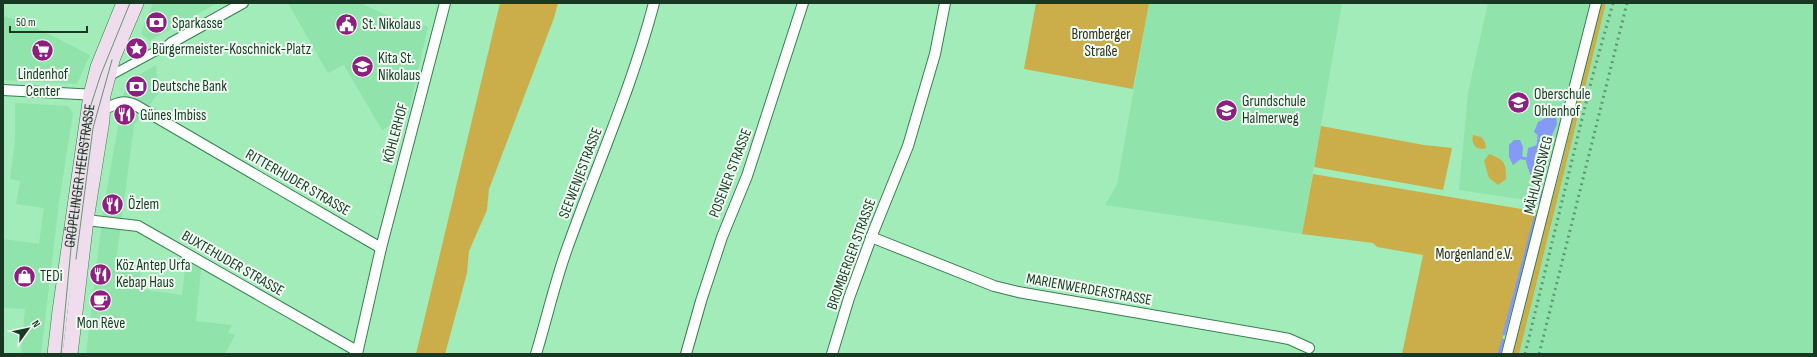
<svg xmlns="http://www.w3.org/2000/svg" width="1817" height="357" font-family="'Sofia Sans Condensed',sans-serif">
  <style>
    .built { fill: #90e3aa }
    .green { fill: #cbae49 }
    .water { fill: #8599f6 }
    .lines { fill: none; stroke-linecap: round; stroke-linejoin: round }
    .stream { stroke: #8599f6; stroke-width: 3 }
    .pedestrian-casing { stroke: #368051; stroke-width: 10 }
    .minor-casing { stroke: #368051; stroke-width: 12 }
    .secondary-casing { stroke: #368051; stroke-width: 16 }
    .pedestrian { stroke: #fff; stroke-width: 8 }
    .minor { stroke: #fff; stroke-width: 10 }
    .secondary { stroke: #efdcec; stroke-width: 15 }
    .tram { stroke: #629873; stroke-width: 1 }
    .rail { stroke: #629873; stroke-width: 3; stroke-dasharray: 2 4; stroke-linecap: butt }
    .labels { text-anchor: middle; stroke-width: 4; stroke-linejoin: round; paint-order: stroke }
    .poi-label { font-size: 15px; fill: #193823; stroke: #effdf2; text-anchor: start }
    .park-label { font-size: 15px; fill: #322c18; stroke: #effdf2 }
    .street-label { font-size: 15px; fill: #193823; stroke: #effdf2 }
  </style>
  <rect width="100%" height="100%" fill="#a1ecb8"/>
  <g class="built">
    <path d="M153,3H217L149,41L141,33Z"/>
    <path d="M288,3H360L389,16L428,27L408,115L382,130L344,65L328,73Z"/>
    <path d="M1149,3H1342L1302,234L1105,205L1117,185Z"/>
    <path d="M1488,3H1592L1566,113L1549,163L1539,202L1459,190L1468,93Z"/>
    <path d="M1606,3H1814V354H1519Z"/>
    <path d="M3,16L25,22L90,55L77,84L3,80Z"/>
    <path d="M156,65L157,77L164,86L134,125L116,262L141,265L139,289L182,295L186,262L201,269L196,321L232,325L228,333L235,335L225,354H86L103,212L126,82Z"/>
    <path d="M15,103L68,106L73,113L59,202L41,354H21L25,309L3,308V239L39,244L44,208L16,204L20,181L10,179L15,140Z"/>
  </g>
  <g class="green">
    <path d="M500,3H558L554,18L489,189L487,210L469,251L467,273L445,354H416Z"/>
    <path d="M1036,3H1149L1133,89L1024,69Z"/>
    <path d="M1600,3H1606L1519,354H1511L1561,167Z"/>
    <path d="M1321,126L1424,145L1452,148L1443,190L1314,167Z"/>
    <path d="M1473,135L1481,137L1485,142L1486,148C1478,152 1470,144 1473,135Z"/>
    <path d="M1489,154C1505,160 1506,163 1506,179L1498,185L1489,178L1484,161Z"/>
    <path d="M1313,174L1539,212L1498,354H1402L1423,255L1377,247L1373,243L1302,234Z"/>
  </g>
  <g class="water">
    <path d="M1546,118H1556L1557,124L1551,137L1541,138L1534,132L1538,122Z"/>
    <path d="M1514,140H1520L1523,147L1522,158L1513,165L1509,157V145Z"/>
    <path d="M1537,145L1541,150L1535,154L1534,165L1538,171L1537,177L1530,174L1526,162L1528,148Z"/>
  </g>
  <g class="lines">
    <g class="stream">
      <path d="M1538,147L1539,136"/>
      <path d="M1522,158L1527,159"/>
      <path d="M1540,201L1543,191"/>
      <path d="M1504,334L1535,218"/>
      <path d="M1499,354L1503,340"/>
    </g>
    <defs>
      <path id="pedestrian" d="M108,77L171,43"/>
      <g id="minor">
        <path d="M171,43L243,3"/>
        <path d="M3,90L97,95"/>
        <path d="M102,110C118,103 122,99 137,106L381,248"/>
        <path d="M86,220L138,226L357,351"/>
        <path d="M871,237L994,286L1018,292L1273,336L1289,339L1309,348"/>
        <path d="M357,354L381,248L445,3"/>
        <path d="M536,354C547,318 555,281 568,246C597,165 632,87 654,3"/>
        <path d="M686,354L701,301L722,237L747,176L803,3"/>
        <path d="M832,354L849,298L874,230L908,146L935,54L945,3"/>
        <path d="M1507,354L1596,3"/>
      </g>
      <g id="secondary">
        <path id="s1" d="M55,354L60,311L91,95L98,67L124,3"/>
        <path d="M70,354L86,220L102,120L103,95L113,57L136,3"/>
      </g>
    </defs>
    <use href="#pedestrian" class="pedestrian-casing"/>
    <use href="#minor" class="minor-casing"/>
    <use href="#secondary" class="secondary-casing"/>
    <use href="#pedestrian" class="pedestrian"/>
    <use href="#minor" class="minor"/>
    <use href="#secondary" class="secondary"/>
    <g class="tram">
      <path d="M76,259L93,128L112,60"/>
      <path d="M61,354L74,216L87,117L101,74L130,3"/>
    </g>
    <g class="rail">
      <path d="M1525,354L1592,78L1613,3"/>
      <path d="M1539,354L1627,3"/>
    </g>
  </g>
  <defs>
    <symbol id="bank-disc" viewBox="-11 -11 22 22"><circle r="9.5" fill="#8e1f81" stroke="#effdf2"/><path d="M-6-4H6V4H-6ZM0-2.3a2.3 2.3 0 1 0 0 4.6a2.3 2.3 0 1 0 0-4.6Z" fill="#fff"/></symbol>
    <symbol id="civic-disc" viewBox="-11 -11 22 22"><circle r="9.5" fill="#8e1f81" stroke="#effdf2"/><path d="M-.6-6.5H3V-4.5H.6V-3L4-1V1h2V6H-6V1h2V-1L-.6-3ZM-1.2 2.5V6h2.4V2.5Z" fill="#fff"/></symbol>
    <symbol id="sight-disc" viewBox="-11 -11 22 22"><circle r="9.5" fill="#8e1f81" stroke="#effdf2"/><path d="M0-6L1.8-2.2L6-1.7L2.9 1.2L3.7 5.4L0 3.3L-3.7 5.4L-2.9 1.2L-6-1.7L-1.8-2.2Z" fill="#fff"/></symbol>
    <symbol id="supermarket-disc" viewBox="-11 -11 22 22"><circle r="9.5" fill="#8e1f81" stroke="#effdf2"/><path d="M-6-5.5h2.5l.6 2H6L4.5 2H-2.5L-4.4-4H-6ZM-1.5 3.2a1.3 1.3 0 1 0 .1 0ZM3 3.2a1.3 1.3 0 1 0 .1 0Z" fill="#fff"/></symbol>
    <symbol id="school-disc" viewBox="-11 -11 22 22"><circle r="9.5" fill="#8e1f81" stroke="#effdf2"/><path d="M0-5L7-2L0 1L-7-2ZM-4 1L0 2.5L4 1V4Q0 6-4 4Z" fill="#fff"/></symbol>
    <symbol id="restaurant-disc" viewBox="-11 -11 22 22"><circle r="9.5" fill="#8e1f81" stroke="#effdf2"/><path d="M-5-6h1v4h1v-4h1v4h1v-4h1v5L-1.5 .5V6h-2V.5L-5-1ZM5-6V6H3V1.5H1.5Q1.5-4 5-6Z" fill="#fff"/></symbol>
    <symbol id="shop-disc" viewBox="-11 -11 22 22"><circle r="9.5" fill="#8e1f81" stroke="#effdf2"/><path d="M-5-2.5h2.3a2.7 3.5 0 0 1 5.4 0H5L5.5 6h-11ZM-1.5-2.5h3a1.5 2.3 0 0 0-3 0Z" fill="#fff"/></symbol>
    <symbol id="cafe-disc" viewBox="-11 -11 22 22"><circle r="9.5" fill="#8e1f81" stroke="#effdf2"/><path d="M-5.5-4.5H6V0H3Q3 3.5 0 3.5H-2.5Q-5.5 3.5-5.5 0ZM3-3.2v2h1.7v-2ZM-6 4.5H4V6H-6Z" fill="#fff"/></symbol>
  </defs>
  <g fill-rule="evenodd">
    <use href="#bank-disc" x="144" y="10" width="25" height="25"/>
    <use href="#civic-disc" x="334" y="12" width="25" height="25"/>
    <use href="#sight-disc" x="124" y="36" width="25" height="25"/>
    <use href="#supermarket-disc" x="30" y="38" width="25" height="25"/>
    <use href="#school-disc" x="350" y="54" width="25" height="25"/>
    <use href="#bank-disc" x="124" y="74" width="25" height="25"/>
    <use href="#school-disc" x="1506" y="90" width="25" height="25"/>
    <use href="#school-disc" x="1214" y="98" width="25" height="25"/>
    <use href="#restaurant-disc" x="112" y="102" width="25" height="25"/>
    <use href="#restaurant-disc" x="100" y="192" width="25" height="25"/>
    <use href="#restaurant-disc" x="88" y="262" width="25" height="25"/>
    <use href="#shop-disc" x="12" y="264" width="25" height="25"/>
    <use href="#cafe-disc" x="88" y="288" width="25" height="25"/>
  </g>
  <g class="labels">
    <g class="poi-label">
      <text x="172" y="28">Sparkasse</text>
      <text x="362" y="29">St. Nikolaus</text>
      <text x="152" y="54">Bürgermeister-Koschnick-Platz</text>
      <text x="378" y="63">Kita St.<tspan x="378" dy="17">Nikolaus</tspan></text>
      <text x="43" y="79" text-anchor="middle">Lindenhof<tspan x="43" dy="17">Center</tspan></text>
      <text x="152" y="91">Deutsche Bank</text>
      <text x="1534" y="99">Oberschule<tspan x="1534" dy="17">Ohlenhof</tspan></text>
      <text x="1242" y="106">Grundschule<tspan x="1242" dy="17">Halmerweg</tspan></text>
      <text x="140" y="120">Günes Imbiss</text>
      <text x="128" y="209">Özlem</text>
      <text x="116" y="270">Köz Antep Urfa<tspan x="116" dy="17">Kebap Haus</tspan></text>
      <text x="40" y="281">TEDi</text>
      <text x="101" y="328" text-anchor="middle">Mon Rêve</text>
    </g>
    <g class="park-label">
      <text x="1101" y="39">Bromberger<tspan x="1101" dy="17">Straße</tspan></text>
      <text x="1474" y="259">Morgenland e.V.</text>
    </g>
    <g class="street-label">
      <text transform="translate(395 133) rotate(-75)" y="5">KÖHLERHOF</text>
      <text transform="translate(580 173) rotate(-69)" y="5">SEEWENJESTRASSE</text>
      <text transform="translate(730 173) rotate(-69)" y="5">POSENER STRASSE</text>
      <text transform="translate(1538 175) rotate(-76)" y="5">MÄHLANDSWEG</text>
      <text dy="5" stroke="none"><textPath href="#s1" startOffset="180">GRÖPELINGER HEERSTRASSE</textPath></text>
      <text transform="translate(298 182) rotate(30)" y="5">RITTERHUDER STRASSE</text>
      <text transform="translate(851 254) rotate(-70)" y="5">BROMBERGER STRASSE</text>
      <text transform="translate(233 263) rotate(30)" y="5">BUXTEHUDER STRASSE</text>
      <text transform="translate(1089 289) rotate(10)" y="5">MARIENWERDERSTRASSE</text>
    </g>
  </g>
  <rect width="1817" height="357" fill="none" stroke="#193823" stroke-width="8"/>
  <g transform="translate(28 329) rotate(57)" stroke="#effdf2" stroke-width="3" paint-order="stroke">
  <path d="M0-3L7 15L0 10L-7 15Z" fill="#193823"/>
  <text y="-6" font-size="11" font-weight="bold" text-anchor="middle" fill="#193823">N</text>
  </g>
  <path d="M10 26v6h77v-6" fill="none" stroke="#193823" stroke-width="2"/>
  <text x="16" y="26" font-size="12" fill="#193823" stroke="#effdf2" stroke-width="3" paint-order="stroke">50 m</text>
</svg>
